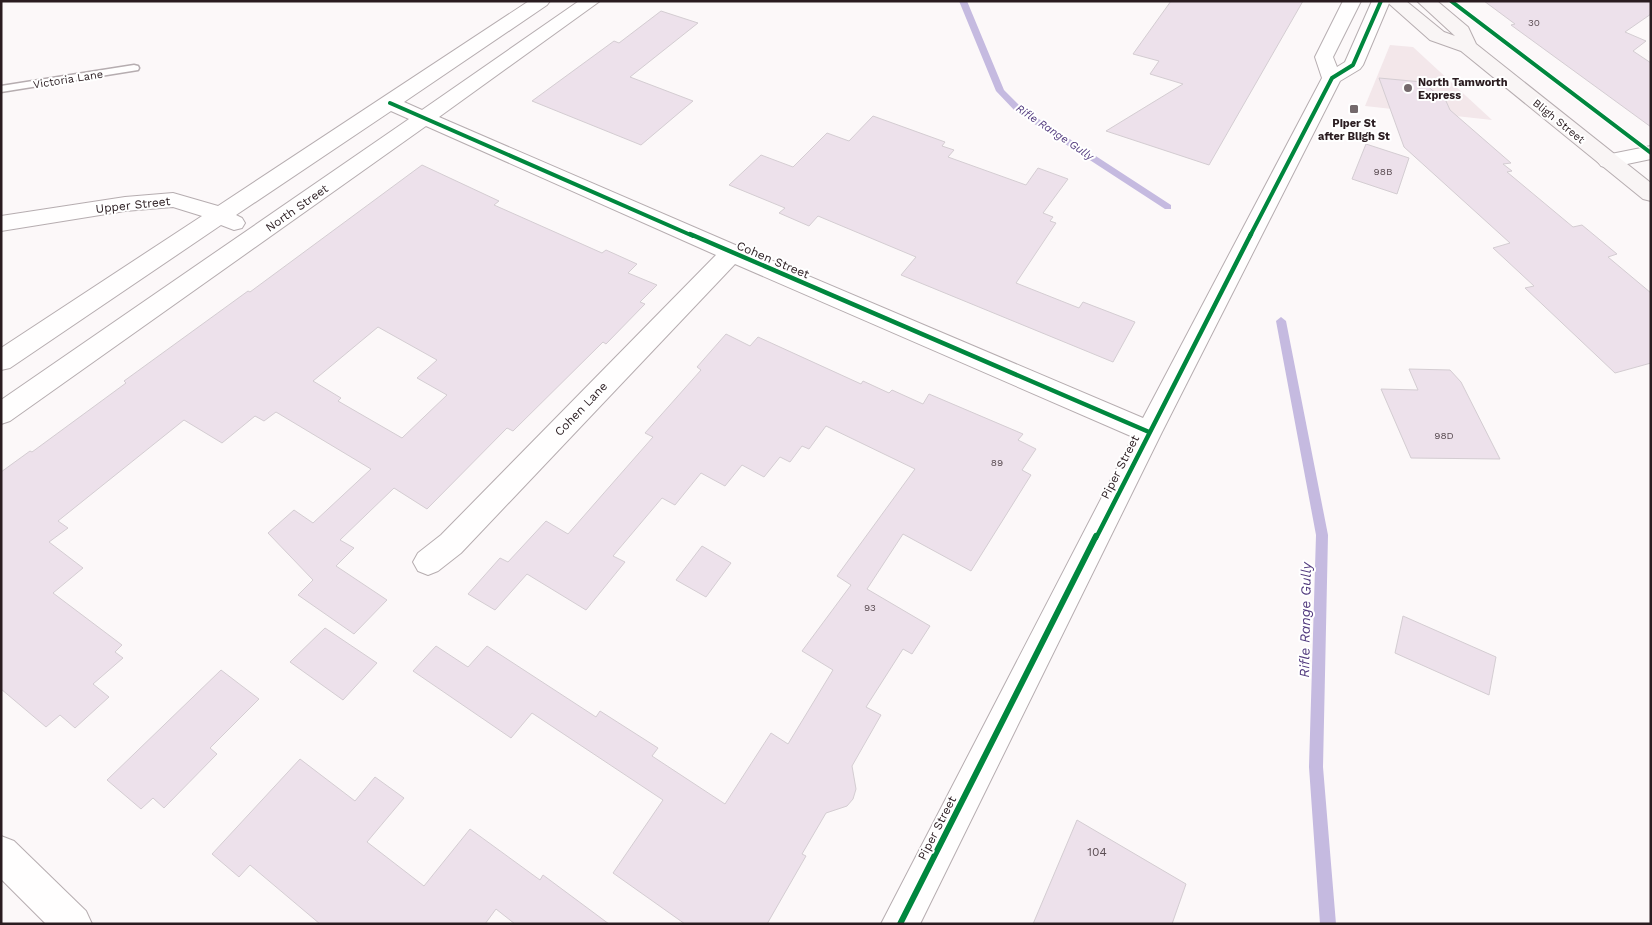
<svg xmlns="http://www.w3.org/2000/svg" width="1652" height="925" font-family="'Work Sans',sans-serif">
  <style>
    .built { fill: #f3e7ea }
    .lines { fill: none; stroke-linecap: round; stroke-linejoin: round }
    .stream { fill: #c5bae0; fill-rule: evenodd }
    .building { fill: #ede1eb; stroke: #d4cdd2; fill-rule: evenodd }
    .lane-casing { stroke: #b6adb0; stroke-width: 3 }
    .street-casing { stroke: #b6adb0; stroke-width: 2 }
    .secondary-casing { stroke: #b6adb0; stroke-width: 2 }
    .lane { fill: #fffefe; fill-rule: evenodd }
    .street { fill: #fffefe; fill-rule: evenodd }
    .secondary { fill: #f9f5f5; fill-rule: evenodd }
    .cycleway-far2-casing { stroke: #fff; stroke-width: 6 }
    .cycleway-far1-casing { stroke: #fff; stroke-width: 8 }
    .cycleway-casing { stroke: #fff; stroke-width: 9 }
    .cycleway-far2 { stroke: #00873e; stroke-width: 4 }
    .cycleway-far1 { stroke: #00873e; stroke-width: 4.5 }
    .cycleway { stroke: #00873e; stroke-width: 6 }
    .poi-dot { fill: #74696c; stroke: #fff; stroke-width: 2 }
    .labels { text-anchor: middle; stroke-width: 4; stroke-linejoin: round; paint-order: stroke }
    .number-label { font-size: 10px; fill: #5b4d53 }
    .far-street-label { font-size: 11px; fill: #2a1c20; stroke: #fff }
    .far-poi-label { font-size: 11px; font-weight: bold; fill: #2a1c20; stroke: #fff; text-anchor: start }
    .far-water-label { font-size: 11px; font-style: italic; fill: #523a7e; stroke: #fff }
    .street-label { font-size: 12px; fill: #2a1c20; stroke: #fff }
    .near-number-label { font-size: 12px; fill: #5b4d53 }
    .water-label { font-size: 14px; font-style: italic; fill: #523a7e; stroke: #fff }
  </style>
  <rect width="100%" height="100%" fill="#fcf8f9"/>
  <path class="built" d="M1390,45L1413,47L1492,120L1365,106Z"/>
  <g class="lines">
    <g class="stream">
      <path d="M959,1H967L1004,90L1022,108L1171,205V209H1165L1016,112L996,91Z"/>
      <path d="M1281,317L1286,321L1328,535L1323,767L1336,924H1320L1309,767L1316,535L1276,321Z"/>
    </g>
  </g>
  <g class="building">
    <path d="M1171,1H1303L1209,165L1106,131L1183,84L1150,74L1159,61L1133,54Z"/>
    <path d="M1484,1H1651V14L1625,32L1646,41L1633,51L1651,63V127L1511,25L1515,24Z"/>
    <path d="M661,11L698,23L630,77L693,101L641,145L532,101L614,41L619,43Z"/>
    <path d="M1379,78L1422,82L1446,101L1450,110L1511,163L1503,164L1512,171L1507,172L1573,227L1582,225L1617,254L1608,257L1651,293V363L1615,373L1525,288L1534,286L1493,248L1510,243L1404,147Z"/>
    <path d="M873,116L945,142L942,146L954,150L948,157L1026,185L1038,168L1068,179L1043,213L1053,217L1050,221L1056,223L1016,283L1079,308L1083,302L1135,322L1113,362L901,275L916,257L818,216L809,226L779,213L785,208L729,185L761,155L793,167L827,133L849,141Z"/>
    <path d="M1366,144L1409,158L1397,194L1352,179Z"/>
    <path d="M422,165L499,201L494,205L602,253L606,250L637,264L628,273L657,285L640,302L645,304L606,344L603,342L513,431L507,428L427,509L394,488L340,540L354,548L336,566L387,600L354,634L298,595L313,580L268,533L294,510L313,523L371,469L276,412L264,421L255,416L222,443L184,420L58,521L68,528L49,542L83,568L53,593L122,645L115,652L123,658L93,684L109,697L75,728L60,715L46,727L1,689V472L30,451L32,452L126,383L124,381L248,291L250,292ZM378,327L437,360L417,378L447,395L402,438L338,401L341,398L313,381Z"/>
    <path d="M726,334L750,346L758,337L861,384L863,381L889,393L892,390L923,404L929,394L1023,434L1018,440L1036,449L1022,470L1031,475L971,571L903,534L867,589L930,626L912,654L903,649L866,707L881,715L852,766L856,789L853,799L847,806L826,813L802,854L806,856L767,924H685L613,873L663,800L532,713L511,738L413,671L436,646L468,667L487,646L596,717L600,711L658,748L652,756L725,804L771,733L788,744L833,670L802,651L851,585L837,576L915,469L826,426L809,449L802,446L790,462L780,457L764,477L742,465L725,486L701,473L675,505L662,498L613,556L625,562L586,610L527,574L495,610L468,594L500,558L508,562L546,521L568,534L653,437L645,433L701,370L697,367Z"/>
    <path d="M1409,369L1450,370L1461,382L1500,459L1411,458L1381,389L1418,390Z"/>
    <path d="M702,546L731,563L706,597L676,580Z"/>
    <path d="M1403,616L1496,657L1489,695L1395,653Z"/>
    <path d="M325,628L377,663L343,700L290,662Z"/>
    <path d="M221,670L259,699L210,748L217,754L164,808L153,798L141,809L107,780Z"/>
    <path d="M300,759L355,801L375,777L404,798L367,842L424,886L470,829L540,880L543,875L609,924H515L496,909L485,924H320L250,865L239,877L212,854Z"/>
    <path d="M1077,820L1186,884L1172,924H1033Z"/>
  </g>
  <g class="lines">
    <defs>
      <path id="lane" d="M134,65L138,66L139,68L138,70L1,92V86Z"/>
      <g id="street">
        <path d="M529,1H550L547,5L404,102L422,110L579,1H600L439,117L740,247L1143,418L1322,78L1315,57L1343,1H1361L1333,57L1337,67L1345,62L1372,1H1390L1363,65L1360,69L1340,81L1162,432L920,924H881L1133,437L735,264L461,553L438,571L428,575L418,571L413,562L418,553L441,535L716,255L426,126L10,421L1,424V400L409,119L391,111L236,215L242,218L245,223L242,228L234,230L221,225L10,368L1,370V348L202,216L173,207L125,211L1,231V216L125,197L173,193L218,206Z"/>
        <path d="M1651,146V159L1608,168L1601,166L1597,161L1601,156Z"/>
        <path d="M1,836L14,841L86,911L92,924H46L1,879Z"/>
      </g>
      <path id="secondary" d="M1386,1H1406L1444,32L1455,36L1417,1H1437L1468,27L1476,44L1651,183V201L1643,199L1461,51L1430,40Z"/>
    </defs>
    <use href="#lane" class="lane-casing"/>
    <use href="#street" class="street-casing"/>
    <use href="#secondary" class="secondary-casing"/>
    <use href="#lane" class="lane"/>
    <use href="#street" class="street"/>
    <use href="#secondary" class="secondary"/>
    <defs>
      <g id="cycleway-far2">
        <path d="M1451,1L1651,153"/>
        <path d="M390,103L693,236"/>
        <path d="M1250,236L1332,78L1353,65L1381,1"/>
      </g>
      <g id="cycleway-far1">
        <path d="M690,234L1149,432"/>
        <path d="M1096,538L1251,234"/>
      </g>
      <path id="cycleway" d="M900,924L1096,536"/>
    </defs>
    <use href="#cycleway-far2" class="cycleway-far2-casing"/>
    <use href="#cycleway-far1" class="cycleway-far1-casing"/>
    <use href="#cycleway" class="cycleway-casing"/>
    <use href="#cycleway-far2" class="cycleway-far2"/>
    <use href="#cycleway-far1" class="cycleway-far1"/>
    <use href="#cycleway" class="cycleway"/>
  </g>
  <g class="poi-dot">
    <circle cx="1408" cy="88" r="5"/>
    <rect x="1349" y="104" width="10" height="10" rx="2.5"/>
  </g>
  <g class="labels">
    <g class="number-label">
      <text x="1534" y="26">30</text>
      <text x="1383" y="175">98B</text>
      <text x="1444" y="439">98D</text>
      <text x="997" y="466">89</text>
      <text x="870" y="611">93</text>
    </g>
    <g class="far-street-label">
      <text transform="translate(68 79) rotate(-9)" y="4">Victoria Lane</text>
      <text transform="translate(1559 121) rotate(39)" y="4">Bligh Street</text>
    </g>
    <g class="far-poi-label">
      <text x="1418" y="86">North Tamworth<tspan x="1418" dy="13">Express</tspan></text>
      <text x="1354" y="127" text-anchor="middle">Piper St<tspan x="1354" dy="13">after Bligh St</tspan></text>
    </g>
    <g class="far-water-label">
      <text transform="translate(1055 132) rotate(34)" y="4">Rifle Range Gully</text>
    </g>
    <g class="street-label">
      <text transform="translate(133 205) rotate(-6)" y="4">Upper Street</text>
      <text transform="translate(297 208) rotate(-35)" y="4">North Street</text>
      <text transform="translate(773 260) rotate(23)" y="4">Cohen Street</text>
      <text transform="translate(581 409) rotate(-46)" y="4">Cohen Lane</text>
      <text transform="translate(1120 467) rotate(-63)" y="4">Piper Street</text>
      <text transform="translate(937 828) rotate(-63)" y="4">Piper Street</text>
    </g>
    <g class="near-number-label">
      <text x="1097" y="856">104</text>
    </g>
    <g class="water-label">
      <text transform="translate(1305 620) rotate(-89)" y="5">Rifle Range Gully</text>
    </g>
  </g>
  <rect width="1652" height="925" fill="none" stroke="#2a1c20" stroke-width="5"/>
</svg>
